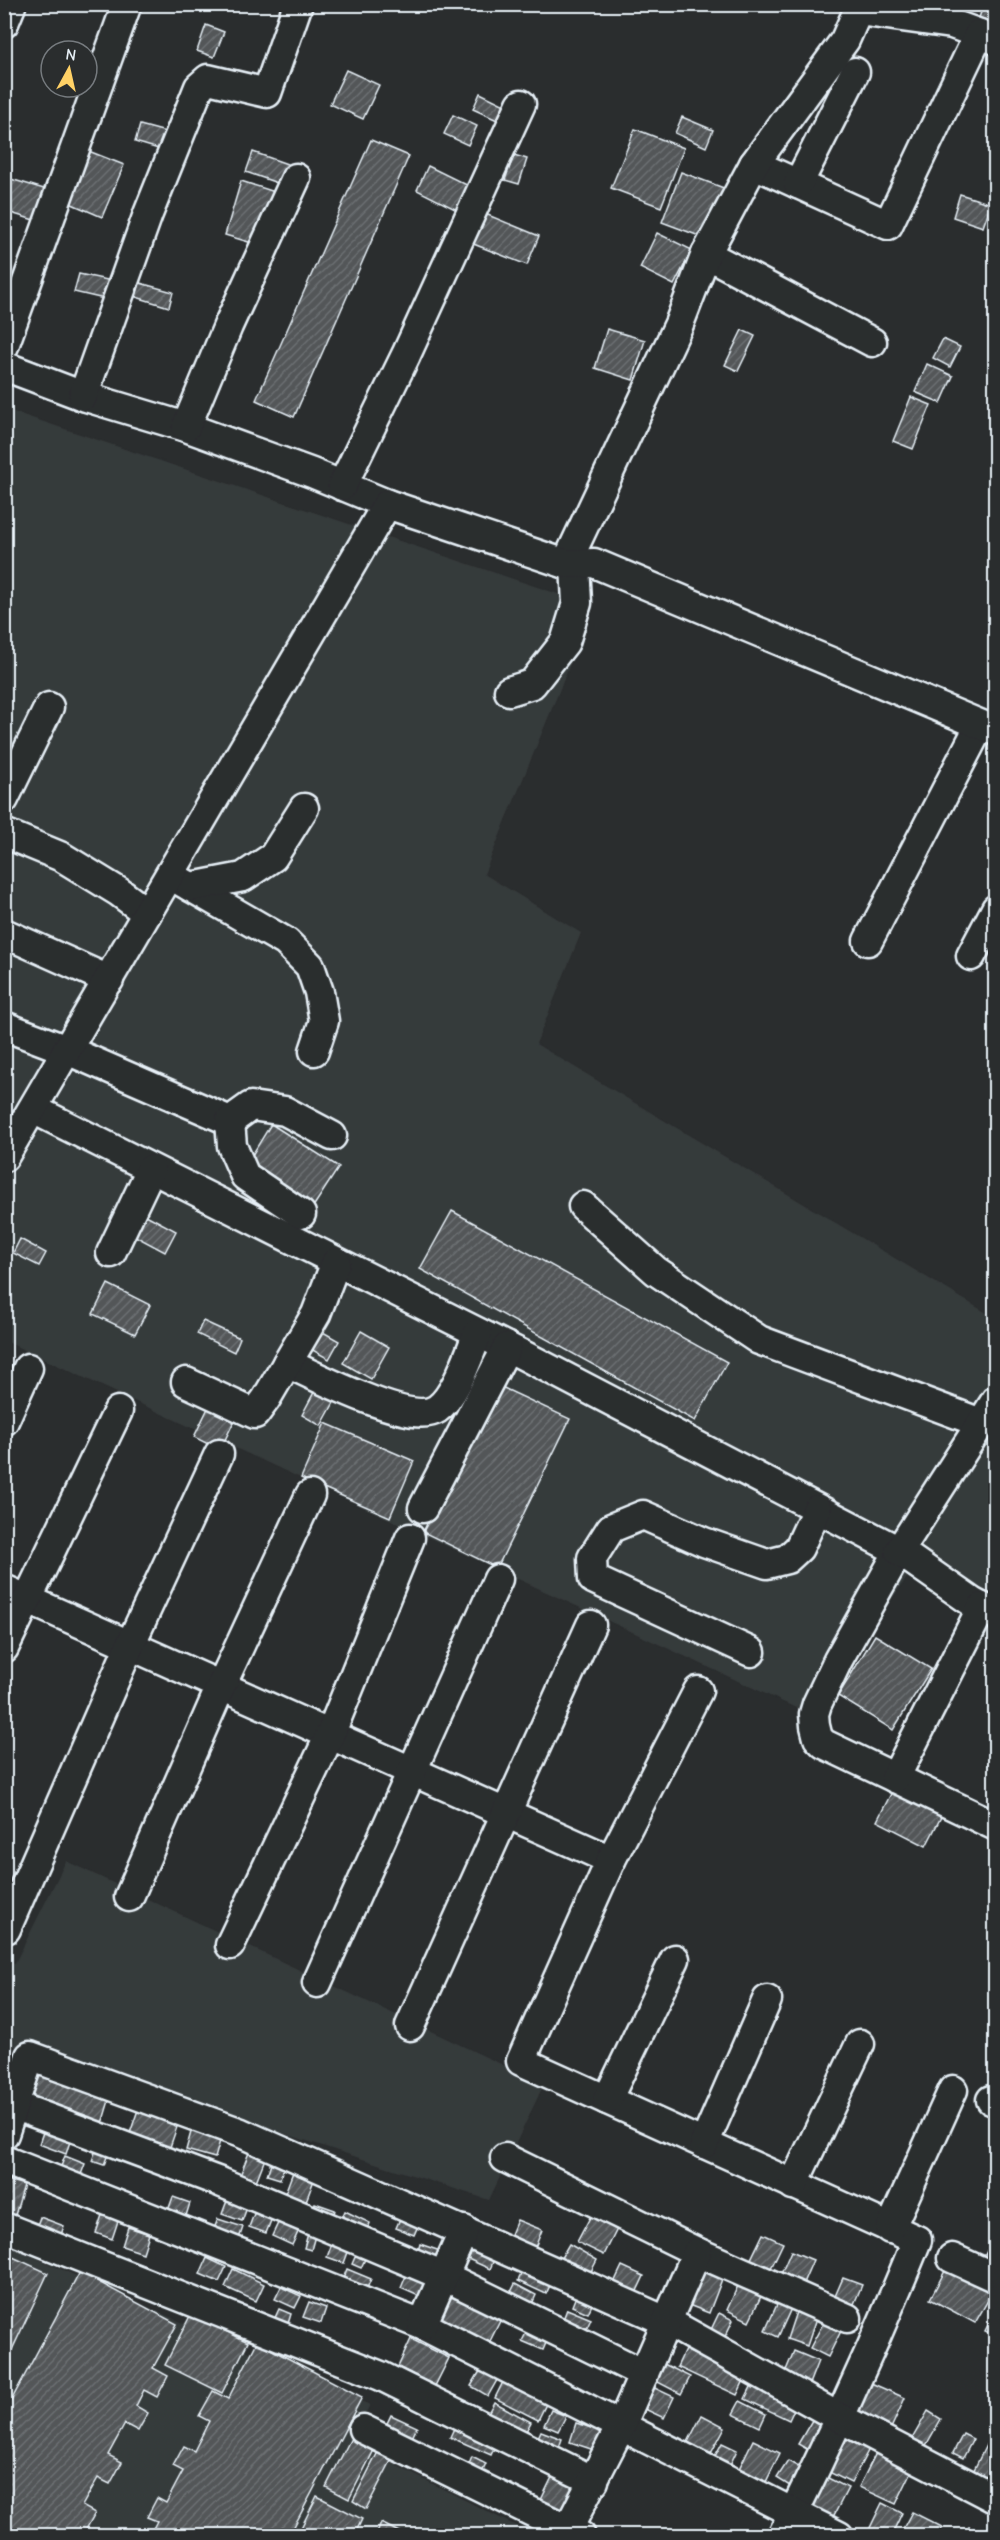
<svg xmlns="http://www.w3.org/2000/svg" width="1000" height="2540" font-family="'Comic Neue',sans-serif">
  <style>
    .built { fill: #363a3b }
    .building { fill: url(#building-hatch); stroke: #e8f1f8; stroke-width: 1.5 }
    .lines { fill: none; stroke-linecap: round; stroke-linejoin: round }
    .minor-casing { stroke: #e8f1f8; stroke-width: 33 }
    .minor { stroke: #2a2d2e; stroke-width: 28 }
  </style>
  <defs>
    <pattern id="building-hatch" width="6" height="6" patternUnits="userSpaceOnUse" patternTransform="scale(1.5)"><rect width="6" height="6" fill="#535759"/><path d="M-1 1l2-2M0 6l6-6M5 7l2-2" fill="none" stroke="#6c7072"/></pattern>
  </defs>
  <rect width="100%" height="100%" fill="#2a2d2e"/>
  <filter id="ink" filterUnits="userSpaceOnUse"><feTurbulence type="fractalNoise" baseFrequency=".0167" numOctaves="2"/><feDisplacementMap in="SourceGraphic" scale="12" xChannelSelector="R" yChannelSelector="G"/><feConvolveMatrix kernelMatrix="1 2 1 2 8 2 1 2 1" color-interpolation-filters="sRGB"/></filter>
  <g filter="url(#ink)">
    <g class="built">
      <path d="M5,409L594,606L484,874L581,933L536,1044L995,1318V1605L916,1565L809,1714L5,1341Z"/>
      <path d="M66,1861L544,2084L489,2200L5,2043L4,1960L15,1963Z"/>
      <path d="M4,2244L370,2405L350,2442L530,2533L529,2535H5Z"/>
    </g>
    <g class="building">
      <path d="M982,9L996,13V32L976,27Z"/>
      <path d="M206,25L224,32L214,57L197,51Z"/>
      <path d="M346,70L379,85L363,119L330,104Z"/>
      <path d="M480,93L513,109L506,124L473,109Z"/>
      <path d="M453,115L477,126L468,145L444,134Z"/>
      <path d="M682,117L713,130L706,147L675,133Z"/>
      <path d="M140,125L166,132L162,150L135,142Z"/>
      <path d="M635,129L684,148L661,207L611,188Z"/>
      <path d="M371,140L409,156L294,417L256,400Z"/>
      <path d="M86,150L124,165L102,217L65,201Z"/>
      <path d="M253,152L290,165L283,185L246,172Z"/>
      <path d="M514,155L527,159L519,184L505,180Z"/>
      <path d="M428,166L471,187L459,211L417,190Z"/>
      <path d="M681,172L729,190L710,240L662,222Z"/>
      <path d="M4,177L44,189L34,220L4,211Z"/>
      <path d="M241,181L275,192L259,245L225,235Z"/>
      <path d="M960,194L991,204L983,227L953,217Z"/>
      <path d="M483,213L539,236L527,265L471,243Z"/>
      <path d="M657,233L692,250L674,285L640,268Z"/>
      <path d="M79,274L117,282L113,301L74,292Z"/>
      <path d="M140,283L173,292L169,307L136,297Z"/>
      <path d="M607,329L645,340L633,380L595,368Z"/>
      <path d="M742,330L755,336L738,371L725,365Z"/>
      <path d="M943,339L960,347L950,367L933,358Z"/>
      <path d="M927,364L953,376L941,403L915,392Z"/>
      <path d="M911,397L931,405L913,449L893,441Z"/>
      <path d="M271,1124L339,1167L313,1207L246,1165Z"/>
      <path d="M452,1211L727,1362L695,1421L420,1269Z"/>
      <path d="M146,1215L176,1231L165,1252L135,1236Z"/>
      <path d="M20,1239L46,1253L39,1266L13,1253Z"/>
      <path d="M108,1284L150,1305L135,1334L93,1314Z"/>
      <path d="M203,1321L240,1338L234,1352L197,1334Z"/>
      <path d="M314,1327L339,1341L329,1359L305,1346Z"/>
      <path d="M361,1331L389,1347L371,1379L343,1363Z"/>
      <path d="M321,1379L341,1390L321,1426L302,1415Z"/>
      <path d="M495,1384L570,1419L497,1568L423,1532Z"/>
      <path d="M211,1402L237,1415L220,1450L194,1437Z"/>
      <path d="M325,1423L414,1461L390,1517L301,1478Z"/>
      <path d="M875,1635L931,1669L893,1730L838,1696Z"/>
      <path d="M894,1788L943,1813L926,1846L877,1821Z"/>
      <path d="M34,2070L111,2094L101,2127L24,2103Z"/>
      <path d="M140,2104L180,2118L168,2153L128,2139Z"/>
      <path d="M193,2125L222,2134L215,2158L186,2150Z"/>
      <path d="M45,2126L72,2135L66,2154L39,2144Z"/>
      <path d="M97,2146L109,2151L104,2165L92,2161Z"/>
      <path d="M250,2150L266,2156L255,2184L239,2178Z"/>
      <path d="M65,2156L85,2164L80,2177L60,2169Z"/>
      <path d="M272,2160L284,2164L280,2179L267,2175Z"/>
      <path d="M293,2172L314,2180L303,2209L282,2201Z"/>
      <path d="M4,2179L24,2185L13,2222L4,2220Z"/>
      <path d="M173,2197L190,2203L184,2222L166,2216Z"/>
      <path d="M228,2198L248,2205L242,2221L222,2214Z"/>
      <path d="M315,2203L335,2210L331,2223L311,2215Z"/>
      <path d="M257,2206L274,2213L266,2233L249,2227Z"/>
      <path d="M594,2210L620,2223L604,2255L577,2242Z"/>
      <path d="M345,2211L370,2223L365,2235L339,2224Z"/>
      <path d="M403,2212L421,2219L414,2235L396,2228Z"/>
      <path d="M102,2215L118,2221L112,2239L96,2233Z"/>
      <path d="M40,2217L64,2226L59,2241L35,2231Z"/>
      <path d="M218,2219L243,2227L237,2245L211,2236Z"/>
      <path d="M517,2220L542,2230L534,2250L509,2239Z"/>
      <path d="M279,2221L299,2230L292,2245L272,2236Z"/>
      <path d="M128,2227L149,2234L143,2253L122,2246Z"/>
      <path d="M309,2230L316,2232L311,2250L304,2248Z"/>
      <path d="M996,2233V2270L981,2263Z"/>
      <path d="M763,2234L783,2243L770,2270L750,2261Z"/>
      <path d="M333,2241L350,2247L344,2263L327,2257Z"/>
      <path d="M475,2243L497,2253L490,2269L468,2259Z"/>
      <path d="M420,2244L443,2252L438,2266L416,2258Z"/>
      <path d="M569,2244L597,2260L587,2279L558,2263Z"/>
      <path d="M791,2251L813,2260L803,2283L781,2274Z"/>
      <path d="M4,2253L48,2273L4,2367Z"/>
      <path d="M356,2255L365,2259L361,2268L352,2264Z"/>
      <path d="M207,2258L226,2267L219,2282L200,2274Z"/>
      <path d="M525,2266L553,2279L546,2294L518,2281Z"/>
      <path d="M622,2266L644,2276L636,2293L614,2283Z"/>
      <path d="M701,2266L724,2274L709,2313L686,2304Z"/>
      <path d="M233,2269L264,2284L256,2301L225,2287Z"/>
      <path d="M347,2269L371,2279L364,2295L340,2286Z"/>
      <path d="M946,2269L992,2293L975,2323L930,2299Z"/>
      <path d="M408,2271L428,2279L421,2297L401,2288Z"/>
      <path d="M80,2272L177,2324L153,2368L168,2376L157,2397L144,2390L136,2406L148,2413L138,2431L125,2424L108,2455L122,2462L110,2484L98,2478L82,2506L95,2513L83,2535L71,2529L67,2536H7L4,2534V2414Z"/>
      <path d="M843,2278L862,2285L851,2311L832,2303Z"/>
      <path d="M741,2279L764,2290L749,2321L727,2310Z"/>
      <path d="M515,2284L536,2295L530,2308L508,2298Z"/>
      <path d="M452,2286L504,2313L488,2345L435,2318Z"/>
      <path d="M281,2287L301,2296L295,2308L275,2299Z"/>
      <path d="M578,2291L595,2298L588,2313L572,2306Z"/>
      <path d="M780,2298L793,2304L778,2337L765,2331Z"/>
      <path d="M309,2302L326,2308L321,2323L303,2317Z"/>
      <path d="M798,2306L818,2313L807,2346L787,2339Z"/>
      <path d="M279,2309L291,2314L287,2327L273,2322Z"/>
      <path d="M567,2309L591,2319L584,2334L561,2325Z"/>
      <path d="M996,2309V2336L985,2331Z"/>
      <path d="M719,2313L733,2320L722,2343L708,2336Z"/>
      <path d="M191,2314L248,2342L222,2393L165,2365Z"/>
      <path d="M827,2316L844,2325L828,2357L810,2348Z"/>
      <path d="M529,2327L549,2336L543,2350L522,2341Z"/>
      <path d="M411,2339L449,2358L435,2386L398,2367Z"/>
      <path d="M257,2342L362,2397L289,2536H149L157,2521L147,2517L157,2498L166,2503L183,2471L173,2466L184,2446L194,2451L209,2421L199,2416L213,2391L228,2399Z"/>
      <path d="M685,2350L745,2378L737,2395L677,2367Z"/>
      <path d="M794,2351L818,2361L807,2389L782,2380Z"/>
      <path d="M656,2360L690,2377L681,2394L648,2377Z"/>
      <path d="M480,2371L497,2380L488,2396L471,2386Z"/>
      <path d="M503,2382L546,2404L538,2420L495,2398Z"/>
      <path d="M871,2383L905,2398L887,2437L853,2421Z"/>
      <path d="M646,2384L674,2397L664,2418L636,2405Z"/>
      <path d="M752,2385L796,2405L789,2420L745,2399Z"/>
      <path d="M740,2401L766,2414L760,2427L733,2414Z"/>
      <path d="M494,2402L531,2422L524,2435L487,2415Z"/>
      <path d="M551,2410L566,2416L558,2431L544,2425Z"/>
      <path d="M928,2411L941,2419L925,2447L912,2439Z"/>
      <path d="M391,2415L417,2427L409,2444L383,2432Z"/>
      <path d="M702,2415L725,2427L709,2457L686,2446Z"/>
      <path d="M815,2415L829,2423L812,2452L798,2444Z"/>
      <path d="M576,2423L604,2432L597,2451L570,2442Z"/>
      <path d="M456,2424L497,2442L491,2455L450,2437Z"/>
      <path d="M541,2431L562,2439L557,2453L535,2444Z"/>
      <path d="M963,2434L973,2439L963,2458L953,2453Z"/>
      <path d="M848,2435L870,2447L851,2483L829,2472Z"/>
      <path d="M351,2438L374,2450L349,2499L326,2487Z"/>
      <path d="M753,2440L780,2453L763,2488L736,2475Z"/>
      <path d="M988,2441L996,2445V2457L984,2481L971,2476Z"/>
      <path d="M722,2443L737,2450L729,2467L713,2460Z"/>
      <path d="M877,2451L913,2469L896,2504L859,2487Z"/>
      <path d="M378,2452L392,2459L366,2509L353,2501Z"/>
      <path d="M472,2457L486,2464L481,2475L467,2469Z"/>
      <path d="M788,2461L804,2470L793,2488L777,2478Z"/>
      <path d="M555,2471L578,2483L563,2513L540,2502Z"/>
      <path d="M824,2476L848,2488L831,2521L807,2509Z"/>
      <path d="M317,2496L362,2519L354,2536H297Z"/>
      <path d="M882,2503L902,2513L891,2536H875L868,2532Z"/>
      <path d="M912,2512L942,2527L937,2536H899Z"/>
      <path d="M381,2523L407,2536H376Z"/>
      <path d="M969,2527L984,2533L982,2536H965Z"/>
    </g>
    <g class="lines">
      <defs>
        <g id="minor">
          <path d="M858,11L952,24L996,40"/>
          <path d="M4,23L11,6"/>
          <path d="M754,164L888,225L979,34"/>
          <path d="M798,184L855,72"/>
          <path d="M706,254L872,342"/>
          <path d="M4,346L127,4"/>
          <path d="M4,366L83,396L186,427L312,473L387,504"/>
          <path d="M83,396L148,214L199,87L208,79L267,93L298,4"/>
          <path d="M186,427L228,326L296,178"/>
          <path d="M342,486L406,355L521,104"/>
          <path d="M566,564L679,324L706,254L754,164L845,40L861,4"/>
          <path d="M509,691L532,684L565,642L577,603L575,564"/>
          <path d="M4,799L49,707"/>
          <path d="M4,833L62,857L119,892L147,913"/>
          <path d="M170,875L286,942L310,966L319,992L324,1021L314,1051"/>
          <path d="M191,887L243,877L273,857L304,808"/>
          <path d="M4,933L109,980"/>
          <path d="M868,941L980,725"/>
          <path d="M971,956L996,909"/>
          <path d="M4,1026L67,1050L230,1121"/>
          <path d="M33,1109L523,1355L899,1551L838,1660L817,1704L814,1714L815,1726L818,1738L824,1744L996,1826"/>
          <path d="M4,1157L387,504L566,564L594,563L996,731"/>
          <path d="M583,1206L656,1271L759,1340L981,1423"/>
          <path d="M301,1214L245,1176L232,1146L230,1121L251,1106L285,1111L332,1136"/>
          <path d="M111,1253L151,1169"/>
          <path d="M287,1363C315,1376 411,1426 437,1409C456,1396 469,1354 478,1333"/>
          <path d="M186,1382L255,1414L266,1399L316,1314L336,1262"/>
          <path d="M996,1400L899,1551L972,1602L996,1615"/>
          <path d="M4,1421L28,1368"/>
          <path d="M423,1508L507,1347"/>
          <path d="M4,1589L611,1860"/>
          <path d="M4,1648L118,1411"/>
          <path d="M751,1652L593,1579L592,1558L611,1528L643,1515L704,1542L767,1564L787,1559L799,1548L817,1509"/>
          <path d="M698,1691L611,1860L521,2061L917,2240C876,2341 831,2439 782,2536"/>
          <path d="M895,1778L982,1607"/>
          <path d="M129,1897L221,1686L310,1495"/>
          <path d="M6,1929L130,1645L219,1454"/>
          <path d="M230,1945L330,1735L410,1538"/>
          <path d="M317,1983L498,1579"/>
          <path d="M410,2026L591,1625"/>
          <path d="M607,2100L675,1959"/>
          <path d="M991,2100L996,2102"/>
          <path d="M13,2105L220,2182L444,2276L644,2374"/>
          <path d="M4,2134L30,2056L241,2133L666,2321L840,2418L996,2499"/>
          <path d="M704,2144L767,2000"/>
          <path d="M505,2158L697,2252L847,2318"/>
          <path d="M4,2160L422,2325L839,2536"/>
          <path d="M793,2185L860,2044"/>
          <path d="M4,2227L381,2376L594,2481"/>
          <path d="M890,2229L953,2090"/>
          <path d="M952,2258L996,2278"/>
          <path d="M422,2325L464,2230"/>
          <path d="M363,2429L581,2536"/>
          <path d="M568,2529L621,2426L697,2252"/>
        </g>
      </defs>
      <use href="#minor" class="minor-casing"/>
      <use href="#minor" class="minor"/>
    </g>
  </g>
  <rect width="1000" height="2540" fill="none" stroke="#2a2d2e" stroke-width="24"/>
  <rect x="12" y="12" width="976" height="2516" fill="none" stroke="#e8f1f8" stroke-width="2" filter="url(#ink)"/>
  <g transform="translate(69 69) rotate(8)"><circle r="28" fill="#2a2d2e" stroke="#767b7f" stroke-width="1.5"/>
  <path d="M0-4.5L10 22L0 15L-10 22Z" fill="#ffd166"/>
  <text y="-9" font-size="16" font-weight="bold" text-anchor="middle" fill="#e8f1f8">N</text>
  </g>
</svg>
